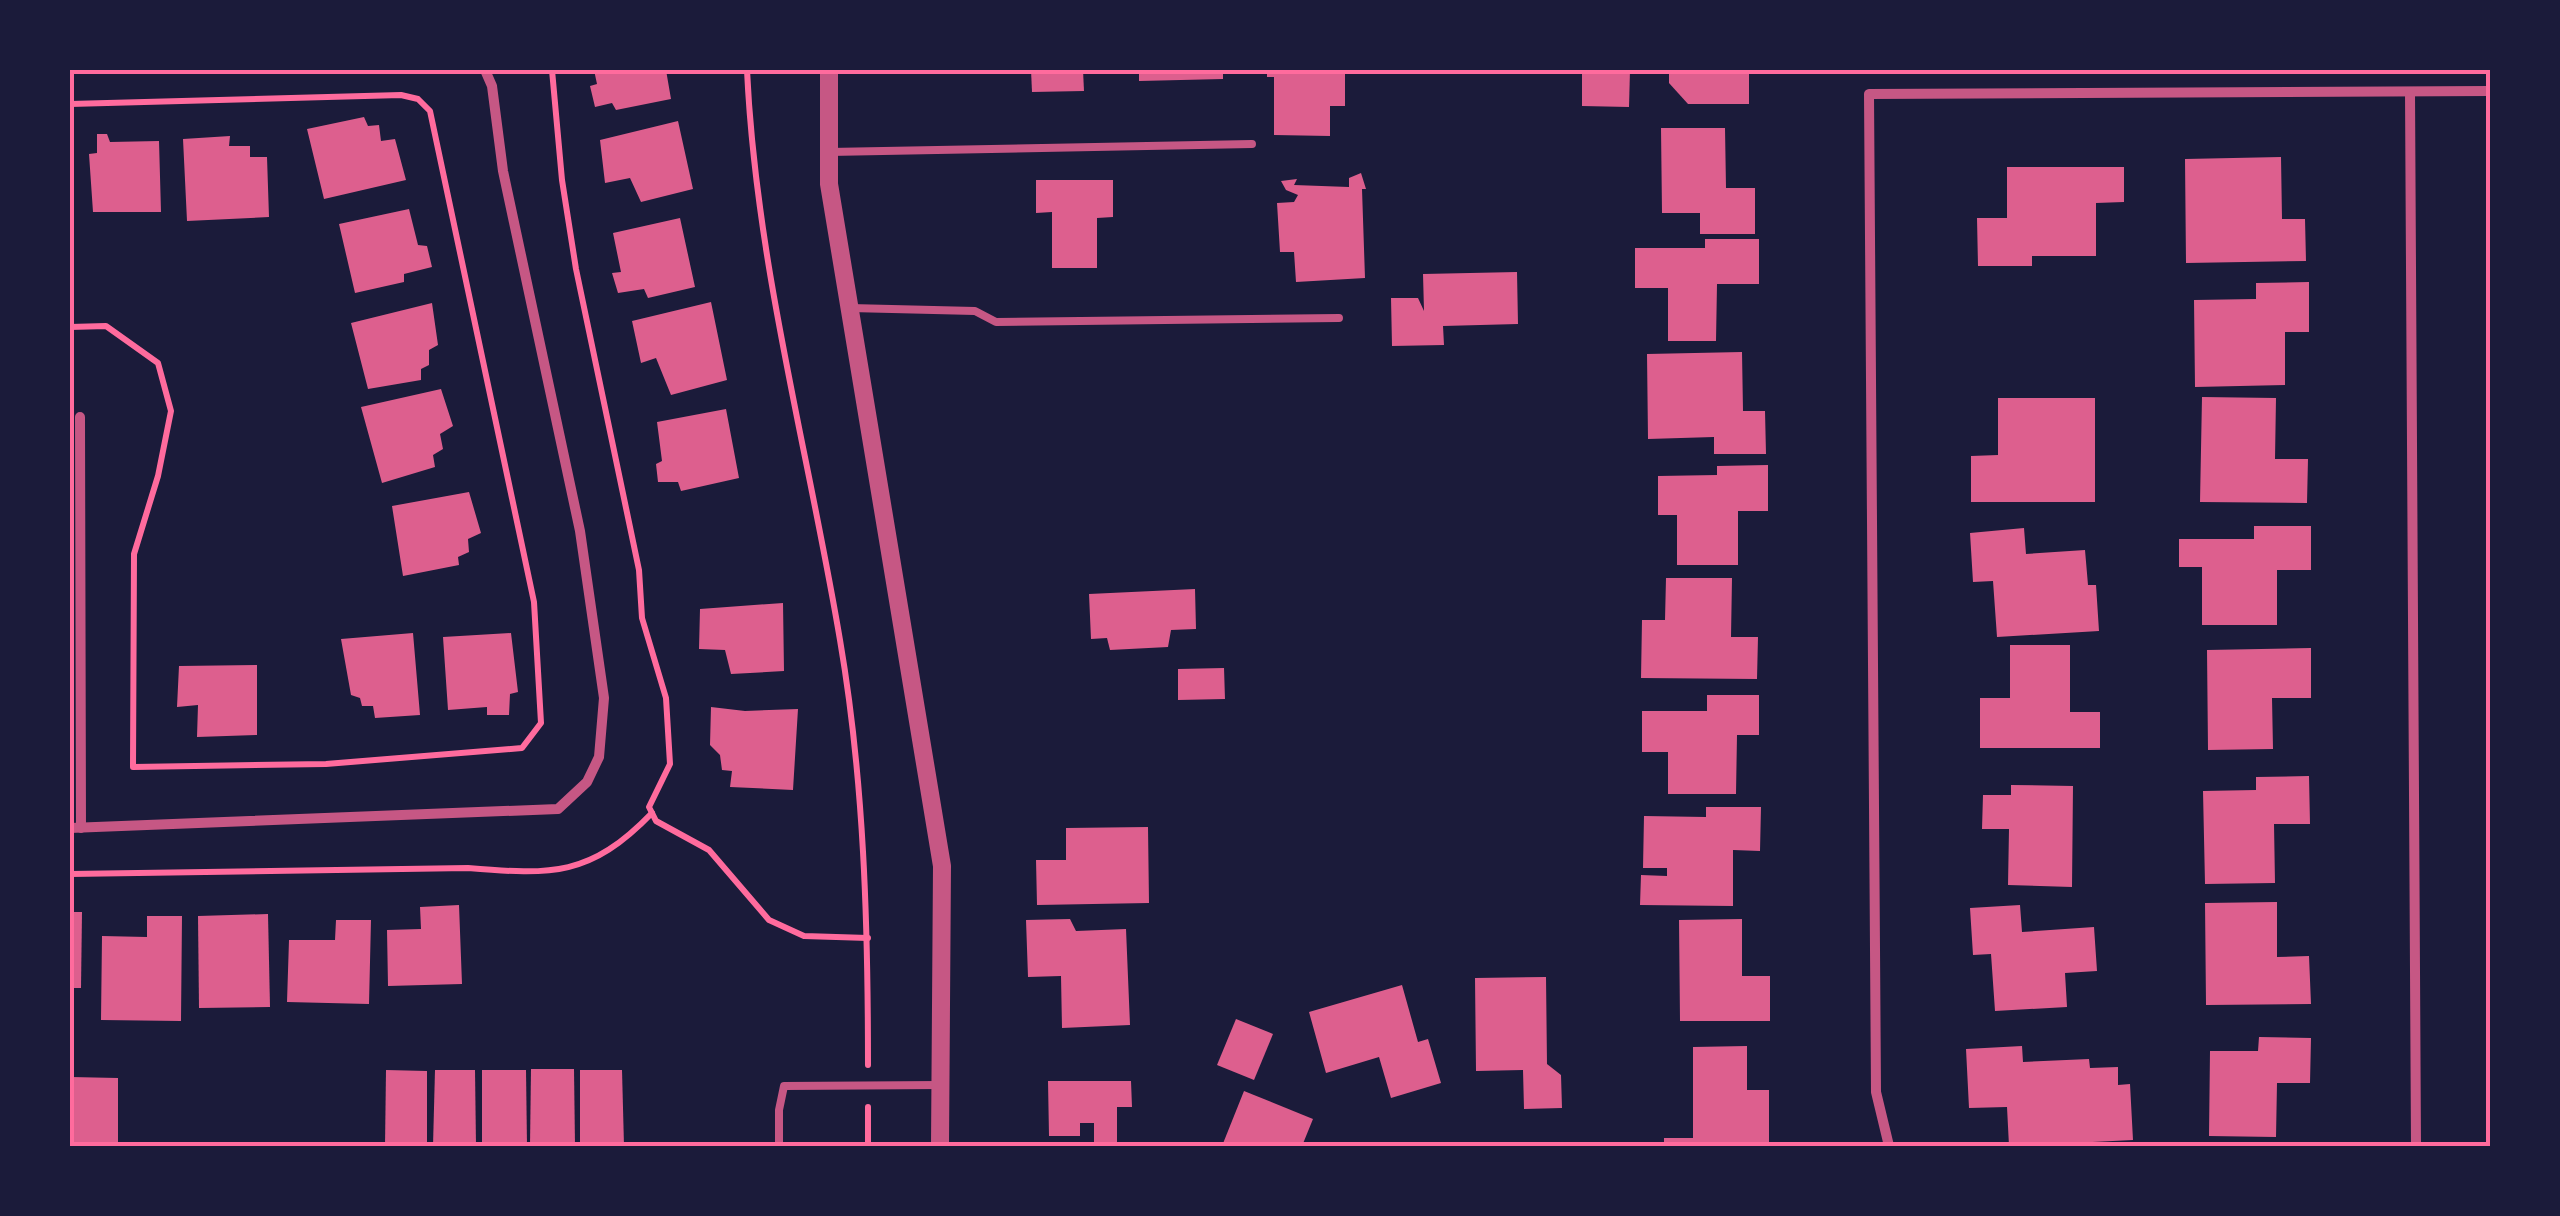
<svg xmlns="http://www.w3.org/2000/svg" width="2560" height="1216" font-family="Georgia,serif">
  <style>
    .building { fill: #dd5f8e }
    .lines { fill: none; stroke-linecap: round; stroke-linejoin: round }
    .path { stroke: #ff6b9d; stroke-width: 6 }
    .service { stroke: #c65784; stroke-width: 8 }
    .minor { stroke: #c65784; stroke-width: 10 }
    .tertiary { stroke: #c65784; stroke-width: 18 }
    .neatline { fill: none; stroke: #ff6b9d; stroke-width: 4 }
  </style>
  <rect width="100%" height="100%" fill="#1b1b3a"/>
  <g class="building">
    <path d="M594,70H666L671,99L616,110L612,103L595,107L590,86L597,84Z"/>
    <path d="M1031,70H1083L1084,91L1032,92Z"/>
    <path d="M1139,70H1223V79L1139,81Z"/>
    <path d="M1267,70H1345V106H1330V136L1274,135V77H1267Z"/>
    <path d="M1582,70H1630L1629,107L1582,106Z"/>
    <path d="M1669,70H1749V104H1688L1669,83Z"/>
    <path d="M364,117L368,126L379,125L381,141L395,139L406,180L324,199L307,129Z"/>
    <path d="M678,121L693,189L641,202L630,178L605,183L600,140Z"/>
    <path d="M1661,128H1725L1726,188H1755V234H1700V213H1662Z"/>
    <path d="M97,134H107L110,142L159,141L161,212H93L89,154L97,153Z"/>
    <path d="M230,136L229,146H250V157H267L269,217L187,221L183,139Z"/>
    <path d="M2281,157L2282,219H2305L2306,261L2186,263L2185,159Z"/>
    <path d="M2007,167H2124V202L2096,203V256H2032V266H1978L1977,218H2007Z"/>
    <path d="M1361,173L1366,189H1362L1365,278L1296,282L1294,252H1280L1277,203L1294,202L1298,195L1286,190L1281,181L1297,179L1294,185L1349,187V178Z"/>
    <path d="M1036,180H1113V217L1097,218V268H1052V212L1036,213Z"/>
    <path d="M409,209L418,245L427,246L432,267L404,274V282L355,293L339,224Z"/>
    <path d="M680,218L695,287L648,298L644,289L618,293L612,273L621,272L613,233Z"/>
    <path d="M1705,239H1759V284H1717L1716,341H1668V288H1635V248H1705Z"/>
    <path d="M1517,272L1518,324L1443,326L1444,345L1392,346L1391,298H1418L1424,311L1423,274Z"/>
    <path d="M2309,282V332H2285V385L2195,387L2194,300L2256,299V283Z"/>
    <path d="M711,302L727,380L671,395L656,358L641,363L632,321Z"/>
    <path d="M432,303L438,345L429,350V365L421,369V380L368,389L351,323Z"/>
    <path d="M1742,352L1743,411H1765L1766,454H1714V437L1648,439L1647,354Z"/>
    <path d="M441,389L453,426L440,434L443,449L433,455L435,467L382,483L361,407Z"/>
    <path d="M2202,397L2276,398L2275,459H2308L2307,503L2200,502Z"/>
    <path d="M1998,398H2095V502H1971V456L1998,455Z"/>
    <path d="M726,409L739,478L681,491L678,482H658L656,464L662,461L657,422Z"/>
    <path d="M1768,465V511H1738V565H1677V515H1658V476L1717,475V466Z"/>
    <path d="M469,492L481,533L468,539L469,552L458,557L459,565L403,576L392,506Z"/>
    <path d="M2254,526H2311V570H2277V625H2202V567H2179V539H2254Z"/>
    <path d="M2024,528L2026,554L2085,550L2088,585H2096L2099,631L1997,637L1993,581L1973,582L1970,533Z"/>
    <path d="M1666,578H1732L1731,637H1758L1757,679L1641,678L1642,620H1665Z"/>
    <path d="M1195,589L1196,629L1171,630L1168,647L1110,650L1107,638L1091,639L1089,594Z"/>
    <path d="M783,603L784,671L731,674L725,650L699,649L700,609Z"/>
    <path d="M413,633L420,715L375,718L373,706H362L360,698L351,695L341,639Z"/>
    <path d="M511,633L518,692L510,694L509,715H487V707L448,710L443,637Z"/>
    <path d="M2010,645H2070V712H2100V748H1980V698H2010Z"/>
    <path d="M2311,648V698H2272L2273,749L2208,750L2207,650Z"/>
    <path d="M257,665V735L197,737L198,705L177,707L179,666Z"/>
    <path d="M1224,668L1225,699L1178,700V669Z"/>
    <path d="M1707,695H1759V735H1737L1736,794H1668V752H1642V711H1707Z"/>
    <path d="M711,707L745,711L798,709L793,790L730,787L732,771L722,770L720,755L710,745Z"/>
    <path d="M2309,776L2310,824H2274L2275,883L2205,884L2203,791L2256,790V777Z"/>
    <path d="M2011,785L2073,786L2072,887L2008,885L2009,829H1982L1983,795H2011Z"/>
    <path d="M1706,807H1761L1760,851L1733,850V906L1640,905L1641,875L1667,876V868H1643L1644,816L1706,817Z"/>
    <path d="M1148,827L1149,903L1037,905L1036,860H1066V828Z"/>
    <path d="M2277,902V957L2309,956L2311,1004L2206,1005L2205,903Z"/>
    <path d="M459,905L462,984L388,986L387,930L421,929L420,907Z"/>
    <path d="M2020,905L2022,932L2094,927L2097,971L2065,973L2067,1007L1995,1011L1991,954L1973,955L1970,908Z"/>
    <path d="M70,912H82L81,988H70Z"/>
    <path d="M268,914L270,1007L199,1008L198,916Z"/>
    <path d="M147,916H182L181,1021L101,1020L102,936L147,937Z"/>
    <path d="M1070,919L1076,931L1126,929L1130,1025L1062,1028L1061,976L1028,977L1026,920Z"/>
    <path d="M1742,919V976H1770V1021H1680L1679,920Z"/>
    <path d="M336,920H371L369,1004L287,1002L289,940H335Z"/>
    <path d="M1546,977L1547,1064L1561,1075L1562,1108L1524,1109L1523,1070L1476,1071L1475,978Z"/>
    <path d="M1402,985L1418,1042L1428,1039L1441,1083L1391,1098L1379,1057L1326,1073L1309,1012Z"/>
    <path d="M1236,1019L1273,1034L1254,1080L1217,1065Z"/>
    <path d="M2259,1037L2311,1038L2310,1083H2277L2276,1137L2209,1136L2210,1051H2258Z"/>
    <path d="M1747,1046V1090H1769V1146H1664V1138H1693V1047Z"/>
    <path d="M2022,1046L2023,1062L2089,1059L2090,1068L2118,1067V1085L2130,1084L2133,1140L2009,1146L2007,1107L1969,1108L1966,1049Z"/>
    <path d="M531,1069H574L575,1146H530Z"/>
    <path d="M386,1070L427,1071V1146H385Z"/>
    <path d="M435,1070H475L476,1146H433Z"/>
    <path d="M482,1070H526L527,1146H482Z"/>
    <path d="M580,1070H622L624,1146H580Z"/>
    <path d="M71,1077L118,1078V1146H74Z"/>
    <path d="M1048,1081H1131L1132,1107H1117V1146H1094V1123H1080V1136H1049Z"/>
    <path d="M1244,1091L1313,1119L1302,1146H1222Z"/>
  </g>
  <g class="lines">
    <g class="path">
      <path d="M552,70L562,180L576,269L639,570L642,618L666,698L670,764L649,807L656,821L709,850L769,920L804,936L868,938"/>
      <path d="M747,70C756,263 808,450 840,640C864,780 868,923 868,1065"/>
      <path d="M70,104L401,95L418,99L430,111L534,602L541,723L522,748L326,764L133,767L134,554L158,476L171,411L158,363L106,326L70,327"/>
      <path d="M70,874L468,868C552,875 590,877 652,813"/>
      <path d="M868,1107V1146"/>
    </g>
    <g class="service">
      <path d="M829,152L1252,144"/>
      <path d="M850,308L975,311L996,322L1339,318"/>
      <path d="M779,1146V1110L784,1086L940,1085"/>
    </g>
    <g class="minor">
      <path d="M2410,92L2416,1146"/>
      <path d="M80,417L81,828"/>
      <path d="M70,828L558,809L587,782L599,757L604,698L580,531L503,171L492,86L485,70"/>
      <path d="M1889,1146L1876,1092L1869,94L2490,91"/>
    </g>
    <path class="tertiary" d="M829,70V184L942,866L940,1146"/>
  </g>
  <rect width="2560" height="1216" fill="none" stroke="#1b1b3a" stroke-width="145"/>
  <rect x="72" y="72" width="2416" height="1072" class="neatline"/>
</svg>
